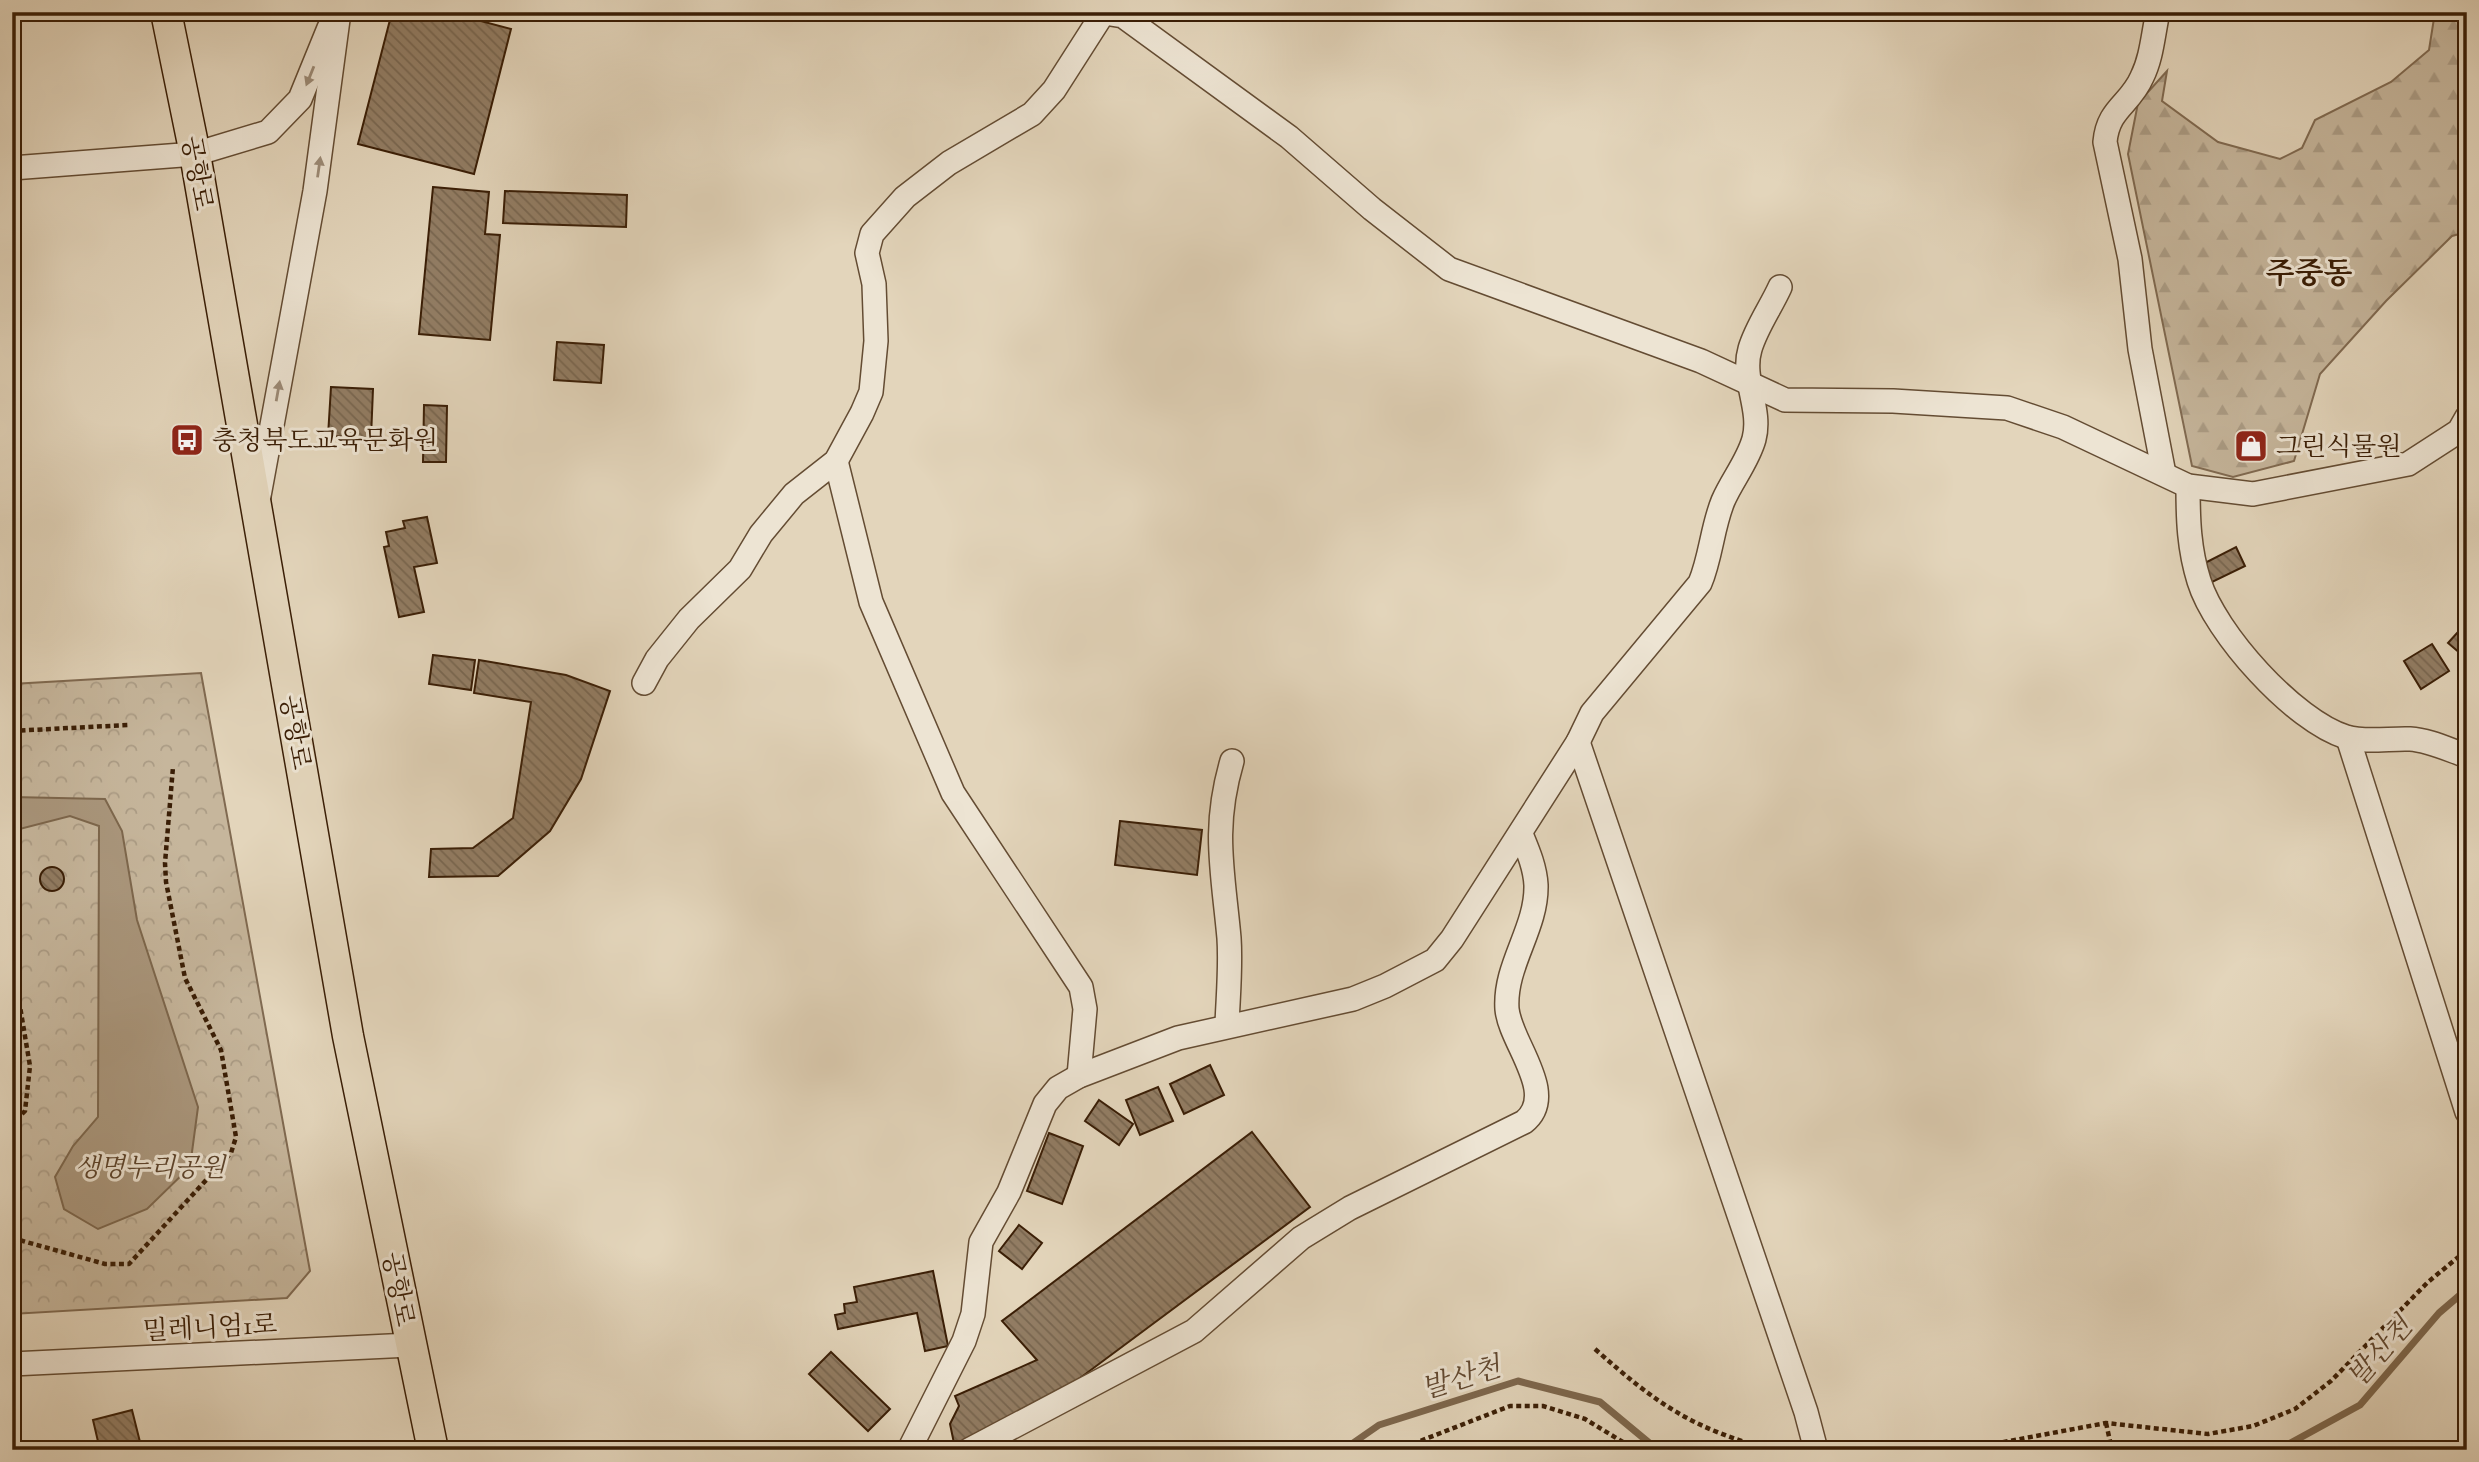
<svg xmlns="http://www.w3.org/2000/svg" width="2479" height="1462" font-family="'Sorts Mill Goudy','Noto Serif KR',serif">
  <style>
    .forest { fill: url(#forest-firs); stroke: #806a51; stroke-width: 2 }
    .park { fill: url(#park-crowns); stroke: #806a51; stroke-width: 2 }
    .water { fill: #aa977d; stroke: #7d674d; stroke-width: 2 }
    .lines { fill: none; stroke-linecap: round; stroke-linejoin: round }
    .stream { stroke: #7d674d; stroke-width: 7 }
    .building { fill: url(#building-back-hatch); stroke: #3a1e06; stroke-width: 2 }
    .minor-casing { stroke: #644c33; stroke-width: 26 }
    .major-casing { stroke: #3a1e06; stroke-width: 33 }
    .path { stroke: #3a1e06; stroke-width: 4.5; stroke-dasharray: 5 3.5; stroke-linecap: butt }
    .minor { stroke: #ede4d3; stroke-width: 23 }
    .major { stroke: #e3d5bb; stroke-width: 30 }
    .oneway { fill: #9c8b77 }
    .labels { text-anchor: middle; stroke-width: 6; stroke-linejoin: round; paint-order: stroke }
    .street-label { font-size: 26px; fill: #3a1e06; stroke: #ede4d3 }
    .poi-label { font-size: 26px; fill: #3a1e06; stroke: #ede4d3; text-anchor: start }
    .park-label { font-size: 26px; font-style: italic; fill: #5d442c; stroke: #ede4d3 }
    .water-label { font-size: 28px; font-style: italic; fill: #614830; stroke: #ede4d3 }
    .quarter-label { font-size: 30px; font-weight: bold; fill: #3a1e06; stroke: #ede4d3 }
  </style>
  <defs>
    <pattern id="forest-firs" width="22" height="20" patternUnits="userSpaceOnUse" patternTransform="scale(1.75)"><rect width="22" height="20" fill="#c6b69c"/><path d="M5 1l3.5 6h-7zM16 11l3.5 6h-7z" fill="#ab9c85"/></pattern>
    <pattern id="park-crowns" width="20" height="18" patternUnits="userSpaceOnUse" patternTransform="scale(1.75)"><rect width="20" height="18" fill="#c6b69c"/><path d="M2 6a3 3 0 1 1 6 0M12 15a3 3 0 1 1 6 0" fill="none" stroke="#ab9c85"/></pattern>
    <pattern id="building-back-hatch" width="6" height="6" patternUnits="userSpaceOnUse" patternTransform="scale(1.75)"><rect width="6" height="6" fill="#927d64"/><path d="M-1 5l2 2M0 0l6 6M5-1l2 2" fill="none" stroke="#786650"/></pattern>
  </defs>
  <rect width="100%" height="100%" fill="#e3d5bb"/>
  <filter id="stains"><feTurbulence type="fractalNoise" baseFrequency=".00286" numOctaves="4"/><feColorMatrix values="0 0 0 0 .2 0 0 0 0 .09 0 0 0 0 .02 0 0 0 .5 -.17"/></filter>
  <radialGradient id="worn" r=".72"><stop offset=".6" stop-color="#630" stop-opacity="0"/><stop offset="1" stop-color="#630" stop-opacity=".3"/></radialGradient>
  <path class="forest" d="M2435,12H2467V232L2452,236L2386,301L2320,374L2294,461L2233,477L2192,466L2128,154L2138,103L2167,71L2162,101L2218,142L2280,159L2302,148L2315,120L2391,82L2429,50Z"/>
  <path class="park" d="M201,673L310,1271L287,1298L12,1314V684Z"/>
  <path class="water" d="M12,797L105,799L122,831L137,920L198,1107L190,1167L147,1209L98,1229L64,1209L55,1177L73,1146L98,1117L99,826L70,816L12,831Z"/>
  <g class="lines">
    <g class="stream">
      <path d="M1343,1450L1379,1425L1518,1381L1600,1402L1653,1446L1665,1450"/>
      <path d="M2278,1450L2360,1405L2439,1313L2467,1289"/>
    </g>
  </g>
  <g class="building">
    <path d="M392,12H447L511,29L474,174L358,144Z"/>
    <path d="M433,187L489,192L485,234L500,235L490,340L419,334Z"/>
    <path d="M505,191L627,195L626,227L503,223Z"/>
    <path d="M557,342L604,345L601,383L554,380Z"/>
    <path d="M331,387L373,389L371,438L328,436Z"/>
    <path d="M424,405L447,406L446,462H423Z"/>
    <path d="M427,517L437,563L414,567L424,612L399,617L384,547L389,546L386,532L405,528L403,521Z"/>
    <path d="M2236,547L2245,566L2208,584L2199,566Z"/>
    <path d="M2467,622V659L2448,643Z"/>
    <path d="M2432,644L2449,671L2421,689L2404,661Z"/>
    <path d="M433,655L475,660L471,690L429,684Z"/>
    <path d="M479,660L566,675L610,691L581,779L550,831L498,876L429,877L431,849L473,848L513,818L531,702L474,693Z"/>
    <path d="M1120,821L1202,830L1197,875L1115,865Z"/>
    <circle cx="52" cy="879" r="12"/>
    <path d="M1210,1065L1224,1095L1184,1114L1170,1084Z"/>
    <path d="M1158,1087L1173,1121L1140,1135L1126,1100Z"/>
    <path d="M1099,1100L1133,1124L1119,1145L1085,1121Z"/>
    <path d="M1252,1132L1310,1207L1064,1390L955,1448L950,1424L959,1406L955,1396L1037,1360L1002,1321Z"/>
    <path d="M1049,1133L1083,1146L1062,1204L1027,1191Z"/>
    <path d="M1019,1225L1042,1243L1022,1269L999,1251Z"/>
    <path d="M933,1271L948,1346L925,1351L917,1313L838,1329L835,1315L845,1313L844,1304L857,1302L854,1287Z"/>
    <path d="M831,1352L890,1409L868,1431L809,1374Z"/>
    <path d="M132,1410L142,1450H100L93,1420Z"/>
  </g>
  <g class="lines">
    <defs>
      <g id="minor">
        <path d="M1098,12L1123,16L1289,137L1372,209L1449,269L1701,361L1785,400L1893,401L2007,408L2063,427L2188,486L2253,494L2408,464L2459,431L2467,417"/>
        <path d="M2158,12C2153,34 2152,57 2142,77C2130,105 2108,108 2105,142L2130,259L2140,349L2164,474"/>
        <path d="M12,168L195,154L268,132L300,99L329,28"/>
        <path d="M836,461L871,602L953,793L1081,987L1085,1009L1079,1076"/>
        <path d="M2188,486C2188,520 2189,549 2199,581C2215,633 2294,721 2346,737C2365,743 2391,738 2410,739C2429,740 2449,750 2467,756"/>
        <path d="M259,496L315,191L339,12"/>
        <path d="M644,683L657,659L689,619L740,569L761,534L794,494L836,461L862,413L871,392L876,341L874,284L867,253L872,234L905,197L949,163L1032,114L1054,90L1102,15"/>
        <path d="M2348,738L2467,1112"/>
        <path d="M1578,742L1806,1412L1816,1450"/>
        <path d="M1227,1025C1228,997 1231,967 1229,938C1223,871 1212,829 1232,761"/>
        <path d="M12,1364L410,1345"/>
        <path d="M909,1450L964,1341L973,1314L981,1242L1009,1192L1045,1104L1058,1088L1079,1076L1178,1038L1353,999L1385,986L1435,960L1452,939L1578,742L1592,713L1700,583C1711,557 1712,528 1723,501C1732,480 1748,461 1754,439C1762,409 1741,379 1750,349C1756,328 1771,307 1780,287"/>
        <path d="M969,1450L1194,1331L1301,1238L1350,1208L1524,1122C1559,1094 1510,1043 1507,1009C1504,965 1537,929 1536,885C1535,867 1528,851 1521,834"/>
      </g>
      <path id="major" d="M166,12L195,154L348,1036L433,1450"/>
    </defs>
    <use href="#minor" class="minor-casing"/>
    <use href="#major" class="major-casing"/>
    <g class="path">
      <path d="M12,731L128,725"/>
      <path d="M12,959L30,1066L25,1111L12,1124"/>
      <path d="M12,1238L105,1264H129L231,1153L236,1137L221,1050L185,978L166,882L165,863L173,767"/>
      <path d="M1595,1349C1657,1404 1692,1429 1773,1450"/>
      <path d="M2106,1423L2112,1450"/>
      <path d="M1397,1450L1510,1406H1543L1585,1419L1636,1450"/>
      <path d="M1961,1450L2106,1423L2208,1434L2253,1426L2295,1409L2331,1381L2428,1282L2467,1250"/>
    </g>
    <use href="#minor" class="minor"/>
    <use href="#major" class="major"/>
  </g>
  <defs><path id="oneway-solid" d="M-6-.8H1V-3.2L6.5 0L1 3.2V.8H-6Z" transform="scale(1.75)"/></defs>
  <g class="oneway">
    <use href="#oneway-solid" transform="translate(310 76) rotate(112)"/>
    <use href="#oneway-solid" transform="translate(319 167) rotate(-82)"/>
    <use href="#oneway-solid" transform="translate(278 391) rotate(-80)"/>
  </g>
  <defs>
    <symbol id="bus-square" viewBox="-11 -11 22 22"><rect x="-9" y="-9" width="18" height="18" rx="4" fill="#8f2418" stroke="#ede4d3"/><path d="M-5-6H5V4H4V6H2V4H-2V6H-4V4H-5ZM-3.5-4V0h7V-4ZM-3.5 1.2v1.5H-2V1.2ZM2 1.2v1.5H3.5V1.2Z" fill="#fff"/></symbol>
    <symbol id="shop-square" viewBox="-11 -11 22 22"><rect x="-9" y="-9" width="18" height="18" rx="4" fill="#8f2418" stroke="#ede4d3"/><path d="M-5-2.5h2.3a2.7 3.5 0 0 1 5.4 0H5L5.5 6h-11ZM-1.5-2.5h3a1.5 2.3 0 0 0-3 0Z" fill="#fff"/></symbol>
  </defs>
  <g fill-rule="evenodd">
    <use href="#bus-square" x="168" y="421" width="38" height="38"/>
    <use href="#shop-square" x="2232" y="427" width="38" height="38"/>
  </g>
  <g class="labels">
    <g class="street-label">
      <text transform="translate(198 173) rotate(80)" y="9">공항로</text>
      <text transform="translate(296 732) rotate(80)" y="9">공항로</text>
      <text transform="translate(399 1289) rotate(79)" y="9">공항로</text>
      <text transform="translate(210 1327) rotate(-3)" y="9">밀레니엄1로</text>
    </g>
    <g class="poi-label">
      <text x="212" y="449">충청북도교육문화원</text>
      <text x="2276" y="455">그린식물원</text>
    </g>
    <g class="park-label">
      <text x="150" y="1176">생명누리공원</text>
    </g>
    <g class="water-label">
      <text transform="translate(2379 1351) rotate(-49)" y="10">발산천</text>
      <text transform="translate(1461 1377) rotate(-17)" y="10">발산천</text>
    </g>
    <g class="quarter-label">
      <text x="2309" y="283">주중동</text>
    </g>
  </g>
  <rect width="2479" height="1462" fill="none" stroke="#e3d5bb" stroke-width="42"/>
  <rect x="14" y="14" width="2451" height="1434" fill="none" stroke="#3a1e06" stroke-width="3.5"/>
  <rect x="21" y="21" width="2437" height="1420" fill="none" stroke="#3a1e06" stroke-width="2"/>
  <rect width="100%" height="100%" filter="url(#stains)"/>
  <rect width="100%" height="100%" fill="url(#worn)"/>
</svg>
